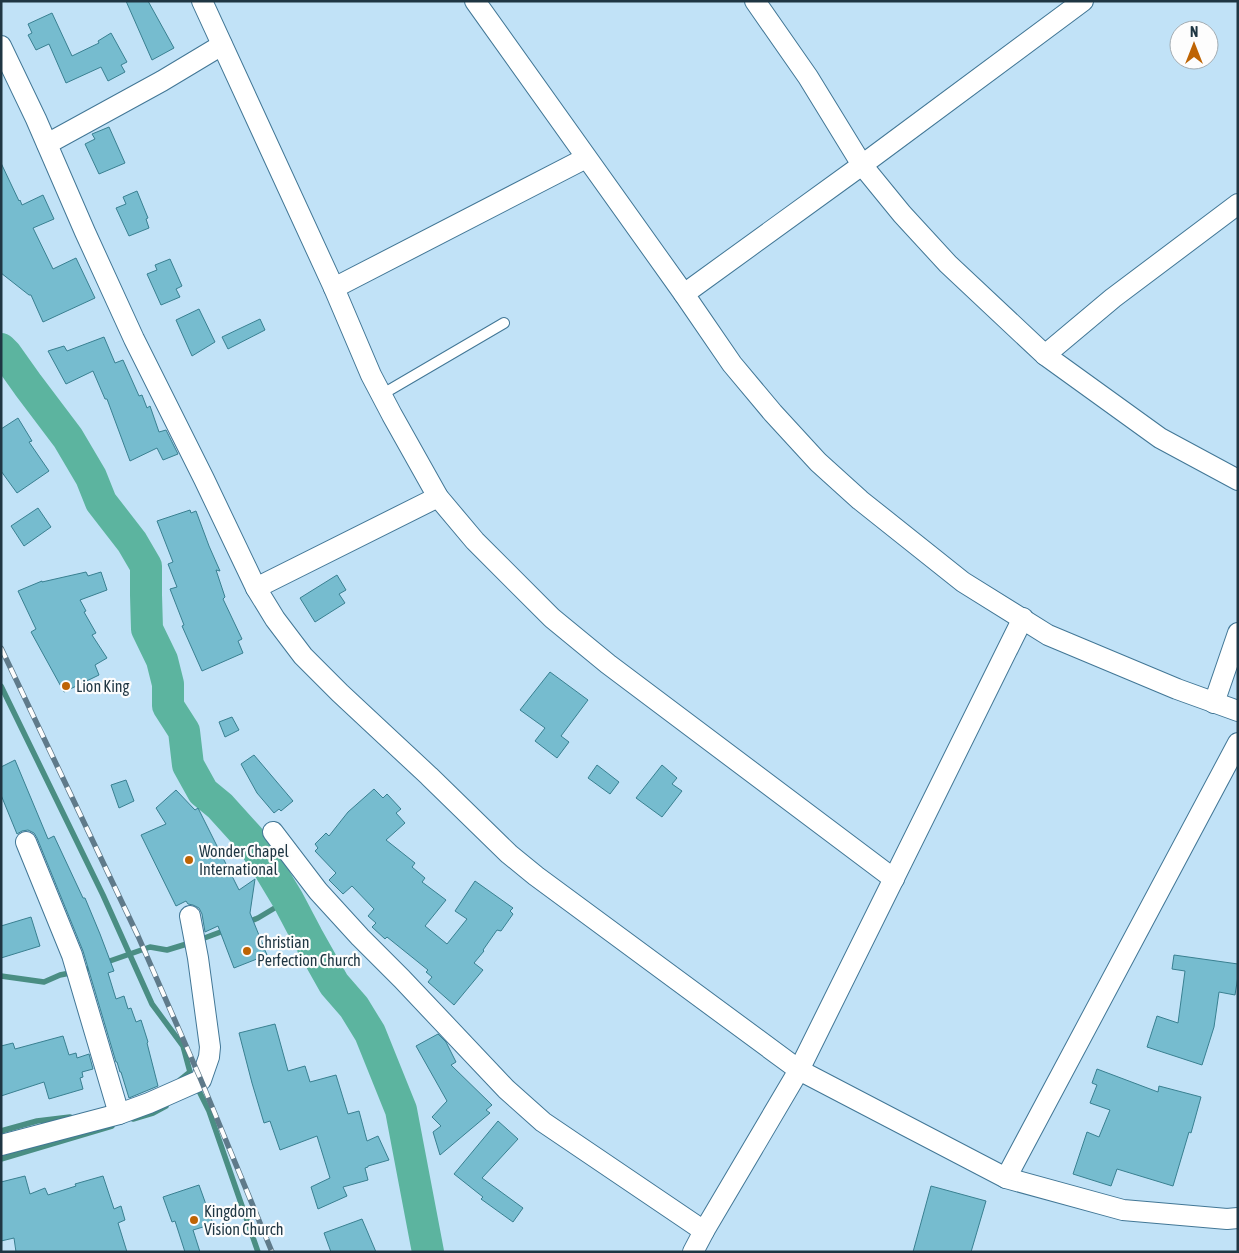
<svg xmlns="http://www.w3.org/2000/svg" width="1239" height="1253" font-family="'Asap Condensed',sans-serif">
  <style>
    .lines { fill: none; stroke-linecap: round; stroke-linejoin: round }
    .stream { stroke: #4a8e83; stroke-width: 5.5 }
    .river { stroke: #5cb49f; stroke-width: 32 }
    .building { fill: #76bccf; stroke: #398091 }
    .lane-casing { stroke: #427796; stroke-width: 12 }
    .street-casing { stroke: #427796; stroke-width: 22 }
    .lane { stroke: #fff; stroke-width: 10 }
    .street { stroke: #fff; stroke-width: 20 }
    .rail-casing { stroke: #5f7a8a; stroke-width: 5.5 }
    .rail { stroke: #fdfdfd; stroke-width: 4; stroke-dasharray: 11; stroke-linecap: butt }
    .poi-dot { fill: #be6404; stroke: #fdfdfd; stroke-width: 2 }
    .labels { text-anchor: middle; stroke-width: 4.5; stroke-linejoin: round; paint-order: stroke }
    .poi-label { font-size: 16px; fill: #1f3643; stroke: #fdfdfd; text-anchor: start }
  </style>
  <rect width="100%" height="100%" fill="#c1e2f7"/>
  <g class="lines">
    <g class="stream">
      <path d="M1,686L103,895L152,1004L183,1046L190,1072L180,1080"/>
      <path d="M246,923L258,918L288,900"/>
      <path d="M199,940L226,930"/>
      <path d="M104,963L150,947L167,950L190,943"/>
      <path d="M1,976L44,982L60,975L85,970L95,966"/>
      <path d="M194,1091L198,1089L209,1111L258,1252"/>
      <path d="M133,1119L153,1113L166,1106"/>
      <path d="M1,1131L37,1121L70,1117"/>
      <path d="M1,1159L112,1126"/>
    </g>
    <path class="river" d="M1,349L6,354L28,385L68,438L91,477L101,502L132,542L146,566V595L147,629L162,660L168,684V706L184,731L188,765L203,792L220,806L249,838L267,865L288,900L307,936L334,984L354,1007L370,1033L401,1110L428,1252"/>
  </g>
  <g class="building">
    <path d="M126,1H148L174,48L152,60Z"/>
    <path d="M52,13L72,56L99,43L98,41L111,33L127,62L121,65L125,72L108,81L101,67L66,83L49,44L36,50L28,35L32,33L28,24Z"/>
    <path d="M109,127L125,163L99,174L85,144L95,139L92,134Z"/>
    <path d="M1,163L19,201L20,200L22,205L43,195L54,219L33,228L53,269L76,258L95,298L43,322L31,295H29L1,273Z"/>
    <path d="M137,191L148,218L146,219L149,228L129,236L116,208L126,204L123,197Z"/>
    <path d="M170,259L182,286L176,289L180,297L161,305L147,274L157,270L155,265Z"/>
    <path d="M199,309L215,342L192,356L176,320Z"/>
    <path d="M260,319L265,330L228,349L222,337Z"/>
    <path d="M104,337L115,363L123,360L139,396L142,395L147,408L150,406L159,432L166,430L178,454L163,460L157,448L130,461L107,399H105L93,371L66,384L48,351L64,346L67,351Z"/>
    <path d="M18,418L32,441L29,442L49,471L17,493L1,471V429Z"/>
    <path d="M38,508L51,527L24,546L11,526Z"/>
    <path d="M190,510L191,513L196,511L209,546L220,571L216,570L225,597L223,599L242,639L238,641L243,653L202,671L182,626L184,625L170,589L177,587L168,564L173,562L157,521Z"/>
    <path d="M86,572L88,576L101,572L107,590L80,600L86,611L84,612L96,633L92,635L107,658L95,665L99,675L64,692L31,632L36,629L18,591L42,581V582Z"/>
    <path d="M337,575L346,590L339,594L345,603L315,622L300,598Z"/>
    <path d="M550,672L588,700L561,736L569,742L557,758L535,741L545,728L520,710Z"/>
    <path d="M232,717L239,730L225,737L219,722Z"/>
    <path d="M254,755L293,801L281,811L279,809L274,813L257,793L241,764Z"/>
    <path d="M15,760L48,839L54,836L83,898H85L100,934L114,971L108,973L116,999L124,996L128,1009L131,1008L136,1022L141,1020L148,1042L147,1043L158,1086L129,1098L121,1072H120L117,1062H116L83,951L37,838L34,833L28,830L22,831L17,834L1,795V767Z"/>
    <path d="M597,765L619,782L610,794L588,778Z"/>
    <path d="M662,765L677,778L672,784L682,791L662,817L636,798Z"/>
    <path d="M126,780L134,801L119,808L111,785Z"/>
    <path d="M374,789L383,798L387,794L401,809L396,813L405,823L386,840L415,863L412,867L425,878L422,882L446,900L425,926L447,944L467,919L455,911L475,881L513,908L510,911L513,914L501,931L497,930L483,950L484,951L474,963L483,970L454,1005L428,982L432,977L426,972L428,970L387,937L385,939L372,927L376,923L368,916L374,909L352,886L343,894L329,880L336,873L315,851L318,848L315,844L326,833L329,836L348,812Z"/>
    <path d="M176,790L195,810L198,808L239,890L255,879L250,913L267,955L234,968L218,926L205,932L202,914L199,908L193,905L188,904L186,901L176,906L141,835L166,824L156,808Z"/>
    <path d="M31,917L40,946L1,958V926Z"/>
    <path d="M1174,955L1238,964V976L1235,995L1219,992L1214,1027L1202,1065L1147,1047L1157,1016L1178,1023L1185,971L1172,969Z"/>
    <path d="M275,1024L288,1071L305,1066L310,1082L336,1075L348,1114L359,1111L367,1141L378,1136L389,1160L368,1166V1167L365,1168L368,1180L343,1187L347,1196L318,1209L311,1187L330,1178L317,1136L280,1150L270,1121L264,1123L252,1083L239,1033Z"/>
    <path d="M438,1034L446,1042L456,1062L451,1065L492,1105L486,1110L490,1113L440,1155L433,1132L441,1126L432,1117L447,1101L416,1046Z"/>
    <path d="M63,1036L69,1055L76,1053L77,1058L89,1054L93,1069L82,1072L83,1077L80,1078L83,1089L49,1099L44,1082L1,1096V1046L13,1043L15,1049Z"/>
    <path d="M1097,1069L1158,1092L1159,1086L1201,1097L1191,1133L1189,1132L1173,1186L1117,1169L1111,1186L1073,1174L1087,1132L1099,1137L1110,1110L1090,1103L1097,1085L1092,1083Z"/>
    <path d="M498,1121L518,1139L482,1178L523,1208L513,1222L481,1199L483,1197L454,1174Z"/>
    <path d="M25,1176L30,1194L45,1188L48,1195L76,1186L75,1184L103,1176L114,1209L121,1206L125,1220L118,1223L127,1252H16L14,1238L1,1241V1182Z"/>
    <path d="M199,1185L213,1224L193,1230L200,1252H185L175,1221L172,1222L163,1197Z"/>
    <path d="M931,1186L986,1201L971,1252H913Z"/>
    <path d="M362,1219L376,1252H331L324,1233Z"/>
  </g>
  <g class="lines">
    <defs>
      <path id="lane" d="M381,395L504,323"/>
      <g id="street">
        <path d="M202,1L334,288L371,375L392,415L438,497L475,541L552,618L608,664L894,879"/>
        <path d="M475,1L684,294L732,364L773,413L818,462L860,500L963,582L1048,635L1177,689L1238,711"/>
        <path d="M755,1L808,77L862,165L902,214L948,264L1045,355L1160,438L1238,480"/>
        <path d="M1,46L36,119L85,232L134,339L204,479L256,588L275,619L303,656L340,693L429,776L509,854L536,876L799,1070L1006,1178L1123,1210L1227,1219L1238,1218"/>
        <path d="M47,144L162,81L222,45"/>
        <path d="M334,288L586,158"/>
        <path d="M684,294L862,165L1083,1"/>
        <path d="M1045,355L1113,298L1238,204"/>
        <path d="M256,588L438,497"/>
        <path d="M1214,703L1238,633"/>
        <path d="M273,832L318,891L360,937L402,979L506,1089L543,1122L704,1231"/>
        <path d="M26,842L72,955L119,1114"/>
        <path d="M1,1145L119,1114L149,1103L201,1080L209,1057L210,1047L198,958L190,916"/>
        <path d="M1006,1178L1238,743"/>
        <path d="M693,1252L704,1231L799,1070L1023,618"/>
      </g>
    </defs>
    <use href="#lane" class="lane-casing"/>
    <use href="#street" class="street-casing"/>
    <use href="#lane" class="lane"/>
    <use href="#street" class="street"/>
    <defs>
      <path id="rail" d="M1,648L138,936L201,1080L272,1252"/>
    </defs>
    <use href="#rail" class="rail-casing"/>
    <use href="#rail" class="rail"/>
  </g>
  <g class="poi-dot">
    <circle cx="66" cy="686" r="5"/>
    <circle cx="189" cy="860" r="5"/>
    <circle cx="247" cy="951" r="5"/>
    <circle cx="194" cy="1220" r="5"/>
  </g>
  <g class="labels">
    <g class="poi-label">
      <text x="76" y="692">Lion King</text>
      <text x="199" y="857">Wonder Chapel<tspan x="199" dy="18">International</tspan></text>
      <text x="257" y="948">Christian<tspan x="257" dy="18">Perfection Church</tspan></text>
      <text x="204" y="1217">Kingdom<tspan x="204" dy="18">Vision Church</tspan></text>
    </g>
  </g>
  <rect width="1239" height="1253" fill="none" stroke="#1f3643" stroke-width="5"/>
  <g transform="translate(1194 45)"><circle r="24" fill="#fdfdfd" stroke="#a4adb3"/>
  <path d="M0-4L9 19L0 12L-9 19Z" fill="#be6404"/>
  <text y="-8" font-size="14" font-weight="bold" text-anchor="middle" fill="#1f3643">N</text>
  </g>
</svg>
